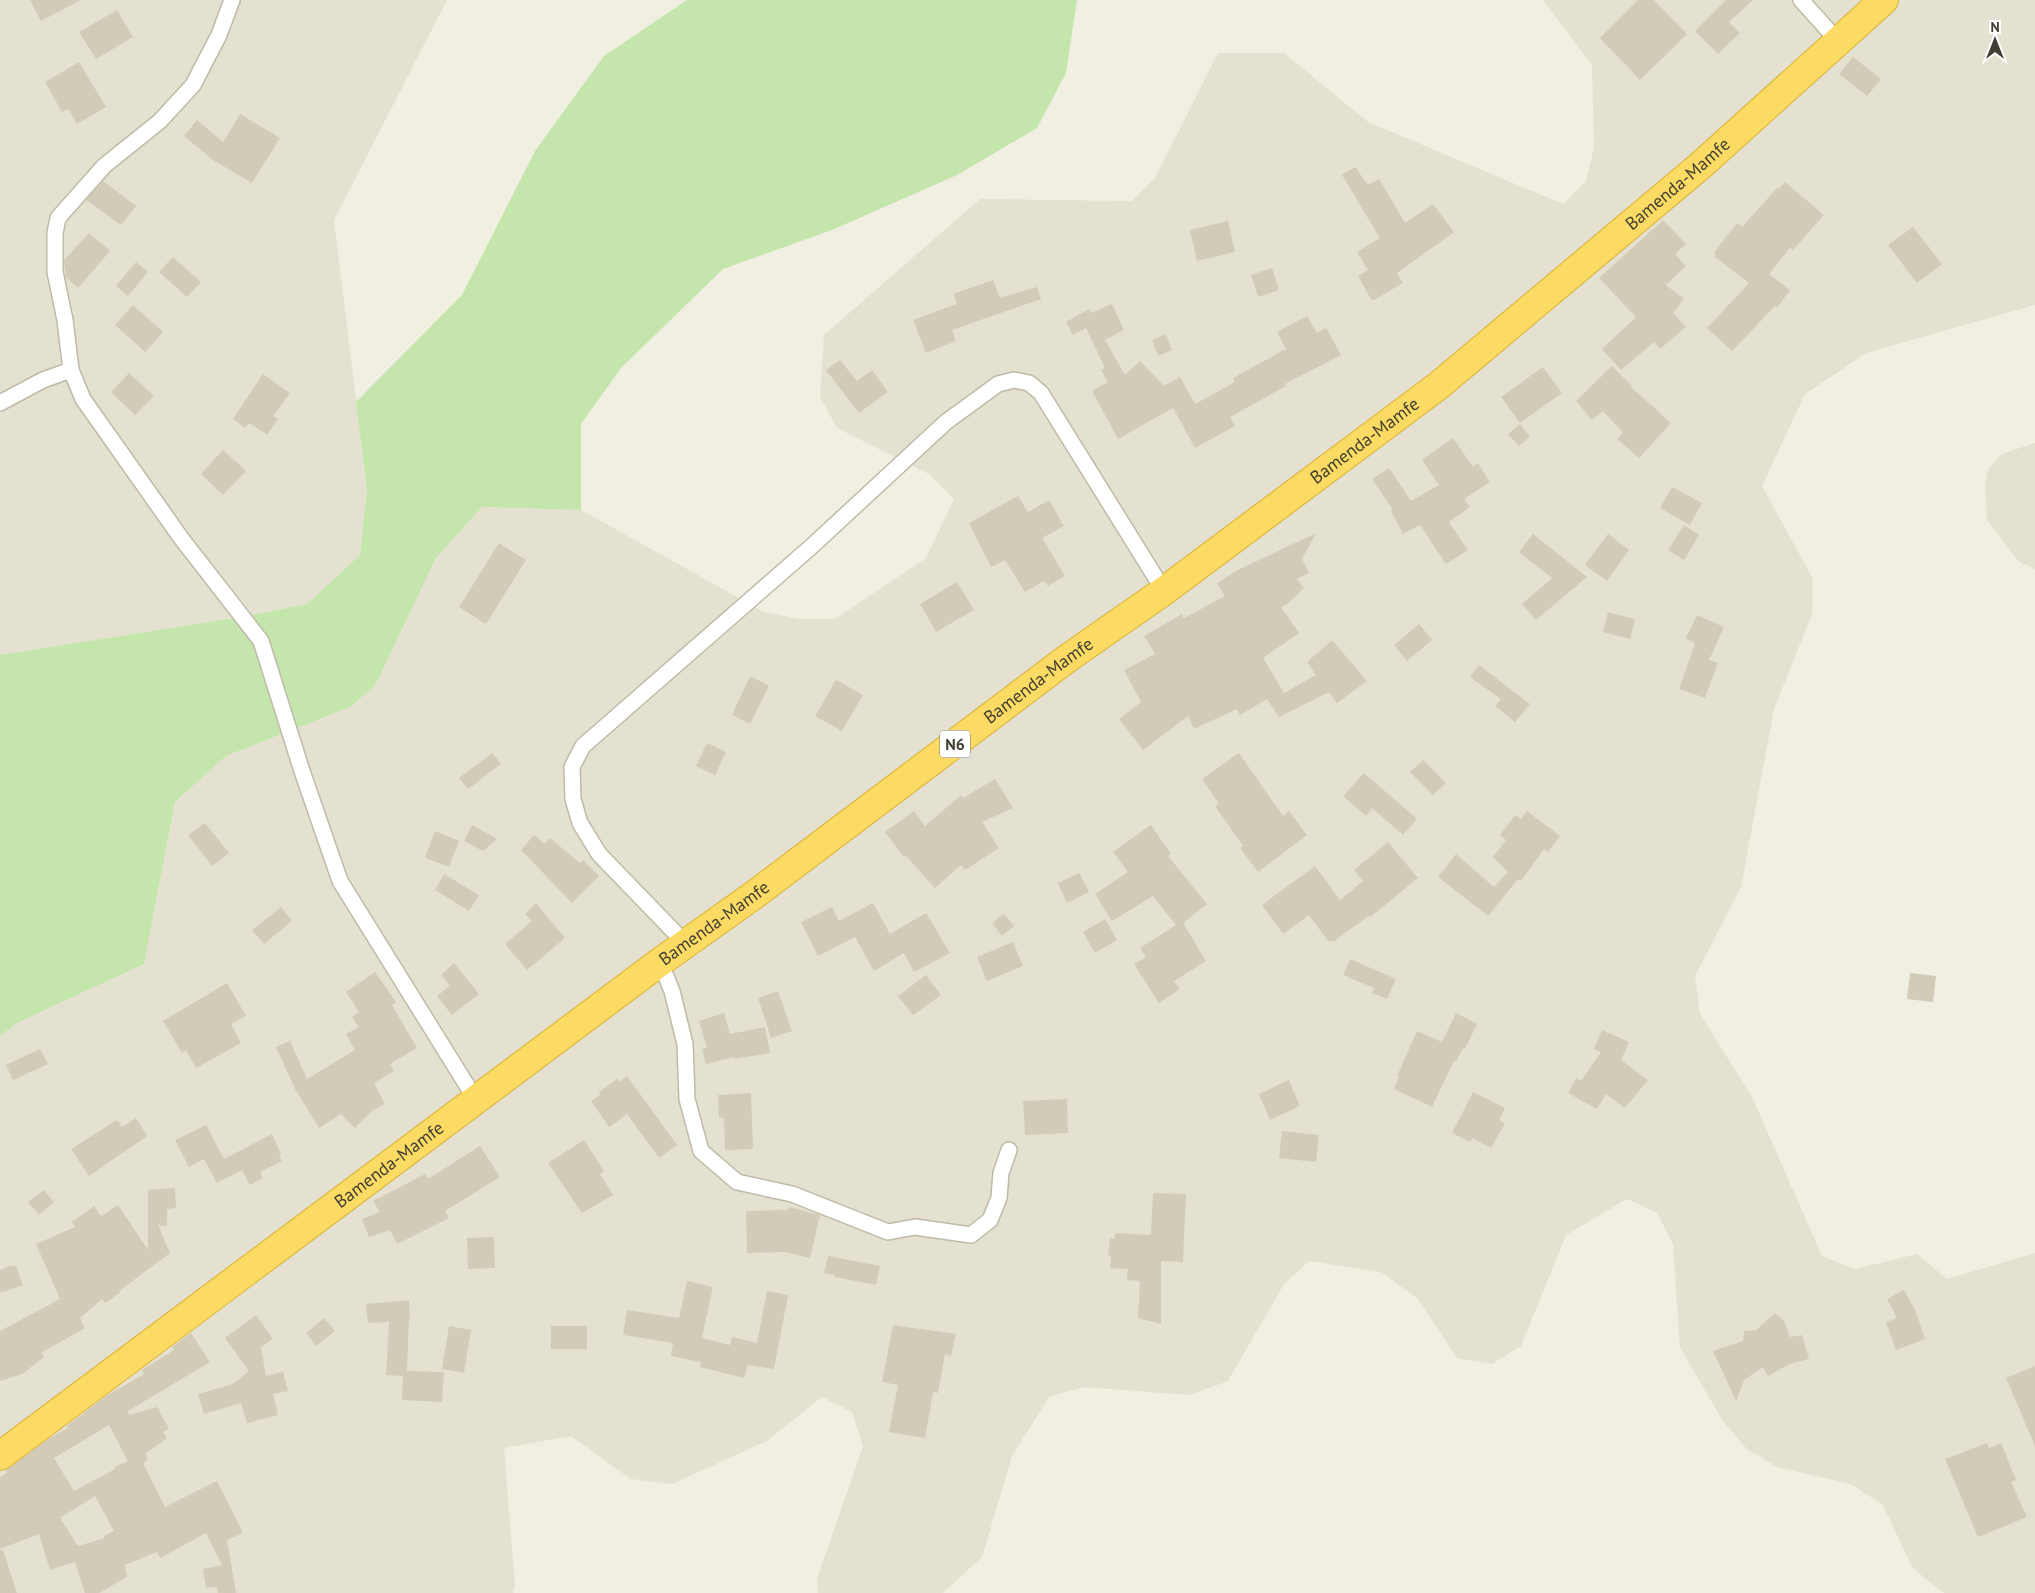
<svg xmlns="http://www.w3.org/2000/svg" width="2035" height="1593" font-family="'PT Sans',sans-serif">
  <style>
    .residential { fill: #e5e1d1 }
    .green { fill: #c4e5ab }
    .building { fill: #d2cbb8; fill-rule: evenodd }
    .lines { fill: none; stroke-linecap: round; stroke-linejoin: round }
    .street-casing { stroke: #bfbaa8; stroke-width: 18 }
    .highway-casing { stroke: #d9b134; stroke-width: 30 }
    .street { stroke: #fff; stroke-width: 15 }
    .highway { stroke: #fbdb63; stroke-width: 28 }
    .labels { text-anchor: middle; stroke-width: 5; stroke-linejoin: round; paint-order: stroke }
    .shield { fill: #fff; stroke: #7b7870; stroke-width: 1 }
    .shield-label { font-size: 16px; font-weight: bold; fill: #423e33 }
    .street-label { font-size: 18px; fill: #423e33; stroke: #fff }
  </style>
  <rect width="100%" height="100%" fill="#f1eee2"/>
  <g class="residential">
    <path d="M0,0H447L334,220L367,489L360,555L307,604L241,617L0,655Z"/>
    <path d="M1543,0H2035V305L1866,353L1805,394L1762,486L1813,579L1812,614L1774,709L1741,887L1695,976L1700,1014L1752,1097L1822,1256L1855,1269L1917,1254L1947,1279L2035,1253V1593H1945L1939,1590L1912,1567L1883,1505L1851,1484L1777,1467L1747,1449L1723,1421L1680,1348L1673,1244L1657,1213L1627,1199L1566,1235L1521,1346L1492,1364L1457,1358L1418,1299L1381,1272L1309,1261L1284,1284L1228,1381L1190,1395L1084,1387L1049,1397L1012,1456L982,1557L943,1593H818L817,1579L863,1446L852,1412L822,1397L767,1441L672,1484L631,1479L571,1436L504,1448L515,1585L513,1593H0V1036L17,1023L144,964L175,802L226,756L350,707L375,686L436,558L482,507L581,510L764,612L800,619H835L926,558L954,499L929,474L837,428L820,397L824,335L980,199L1132,201L1155,178L1218,53H1284L1368,122L1563,204L1586,181L1594,147L1592,65Z"/>
    <path d="M2035,443V569L2019,562L1987,520L1985,485L1988,469L2002,454Z"/>
  </g>
  <path class="green" d="M687,0H1077L1066,73L1037,128L957,175L832,230L723,269L621,368L581,424V510L482,507L436,558L375,686L350,707L226,756L175,802L144,964L17,1023L0,1036V655L241,617L307,604L360,555L367,489L356,402L462,295L535,151L604,56Z"/>
  <g class="building">
    <path d="M30,0H81L41,21Z"/>
    <path d="M1638,0H1654L1687,34L1640,80L1600,38Z"/>
    <path d="M1726,0H1753L1729,22L1740,33L1718,54L1695,31Z"/>
    <path d="M117,10L133,37L96,59L79,32Z"/>
    <path d="M1853,57L1881,79L1867,96L1839,74Z"/>
    <path d="M79,62L106,107L77,124L68,109L62,112L45,82Z"/>
    <path d="M240,114L280,138L252,183L213,160L184,136L197,120L223,142Z"/>
    <path d="M1355,167L1368,185L1379,179L1405,223L1433,204L1454,232L1397,273L1403,283L1372,301L1358,276L1368,270L1357,252L1380,238L1342,175Z"/>
    <path d="M103,181L136,206L121,225L86,200Z"/>
    <path d="M1785,182L1824,215L1793,250L1790,248L1769,274L1790,290L1777,308L1775,306L1732,351L1707,328L1749,283L1715,257V251L1737,223L1742,227L1778,187L1779,189Z"/>
    <path d="M1663,220L1686,244L1675,254L1686,266L1666,285L1684,299L1673,313L1686,327L1660,349L1654,342L1621,370L1602,349L1636,317L1599,278Z"/>
    <path d="M1228,221L1235,252L1197,261L1190,230Z"/>
    <path d="M1913,227L1942,264L1917,283L1888,245Z"/>
    <path d="M89,233L110,251L78,288L66,277L64,260Z"/>
    <path d="M173,257L201,282L187,297L159,272Z"/>
    <path d="M136,262L148,272L128,296L116,286Z"/>
    <path d="M1272,268L1279,290L1258,297L1251,275Z"/>
    <path d="M993,280L1000,298L1037,287L1041,299L952,330L956,341L926,353L913,320L957,304L953,294Z"/>
    <path d="M1112,304L1124,330L1105,340L1125,375L1140,361L1164,386L1180,377L1195,404L1235,382L1233,378L1286,349L1277,332L1307,316L1317,333L1326,328L1341,355L1285,384L1286,386L1230,417L1235,426L1195,448L1173,408L1118,439L1092,391L1108,382L1101,370L1105,368L1086,328L1073,335L1066,322L1089,309L1091,313Z"/>
    <path d="M133,305L163,332L145,352L115,325Z"/>
    <path d="M1166,334L1172,350L1158,356L1152,340Z"/>
    <path d="M840,360L857,381L872,370L888,392L859,413L826,370Z"/>
    <path d="M1612,366L1632,386L1631,387L1671,423L1639,458L1617,439L1623,432L1603,411L1592,420L1576,401Z"/>
    <path d="M1543,367L1562,393L1520,423L1501,397Z"/>
    <path d="M129,373L154,396L135,415L111,392Z"/>
    <path d="M263,374L290,393L273,416L278,419L267,435L249,423L245,428L233,419Z"/>
    <path d="M1520,424L1530,437L1519,446L1508,434Z"/>
    <path d="M1453,438L1473,467L1478,463L1490,482L1464,499L1470,507L1449,522L1468,550L1446,564L1420,525L1403,534L1391,511L1393,510L1372,479L1389,468L1411,501L1439,485L1422,460Z"/>
    <path d="M223,450L246,471L223,495L201,474Z"/>
    <path d="M1672,487L1702,503L1690,525L1660,508Z"/>
    <path d="M1018,496L1028,512L1049,500L1064,526L1042,538L1065,576L1048,586L1044,581L1025,592L1005,560L991,567L969,523Z"/>
    <path d="M1684,525L1699,535L1684,560L1668,550Z"/>
    <path d="M1316,533L1302,559L1309,573L1297,579L1304,588L1286,605L1281,607L1299,633L1263,658L1284,693L1316,675L1307,662L1332,640L1367,681L1337,703L1329,692L1279,717L1267,699L1240,715L1237,709L1194,729L1188,716L1143,750L1119,719L1141,702L1124,670L1155,654L1144,636L1182,614L1184,618L1225,596L1217,583L1238,570Z"/>
    <path d="M1533,534L1587,577L1536,620L1522,604L1552,578L1519,552Z"/>
    <path d="M1608,534L1629,550L1607,581L1585,565Z"/>
    <path d="M499,543L526,560L486,624L459,607Z"/>
    <path d="M957,582L974,610L936,632L920,604Z"/>
    <path d="M1608,612L1635,619L1630,639L1603,632Z"/>
    <path d="M1697,615L1724,627L1709,660L1718,663L1705,698L1679,689L1695,644L1686,638Z"/>
    <path d="M1419,624L1432,640L1407,661L1394,645Z"/>
    <path d="M1479,665L1530,704L1515,722L1495,706L1501,699L1470,677Z"/>
    <path d="M750,676L769,686L750,724L732,715Z"/>
    <path d="M836,680L863,695L842,731L815,716Z"/>
    <path d="M707,743L726,752L715,775L696,766Z"/>
    <path d="M492,753L501,764L468,789L459,778Z"/>
    <path d="M1239,753L1283,816L1289,811L1307,835L1258,872L1240,848L1243,846L1215,806L1219,804L1202,779Z"/>
    <path d="M1423,760L1446,783L1433,795L1410,772Z"/>
    <path d="M1364,773L1417,819L1403,835L1372,808L1366,816L1343,796Z"/>
    <path d="M995,779L1013,808L982,822L999,848L965,870L961,865L935,888L906,856L904,857L885,832L914,811L925,826L961,795L963,798Z"/>
    <path d="M1527,811L1560,836L1548,852L1544,849L1521,881L1518,879L1488,916L1438,877L1456,854L1494,887L1508,872L1493,857L1506,840L1500,835L1515,815L1521,819Z"/>
    <path d="M205,823L229,853L212,866L188,835Z"/>
    <path d="M472,825L497,839L483,851L464,841Z"/>
    <path d="M1151,825L1171,854L1168,856L1207,904L1183,923L1206,961L1174,981L1180,989L1159,1003L1134,964L1146,957L1140,948L1176,925L1153,896L1112,921L1095,894L1128,872L1113,852Z"/>
    <path d="M435,831L459,841L449,867L425,858Z"/>
    <path d="M534,835L545,844L550,838L580,863L583,860L599,876L572,903L521,850Z"/>
    <path d="M1388,842L1418,878L1368,919L1370,915L1334,941H1328L1309,915L1283,934L1262,905L1315,866L1340,900L1363,881L1354,870Z"/>
    <path d="M1079,873L1089,892L1067,903L1058,883Z"/>
    <path d="M444,874L479,895L469,911L435,890Z"/>
    <path d="M536,903L565,938L527,970L505,944L532,921L525,914Z"/>
    <path d="M873,903L890,934L926,913L950,953L914,972L904,953L874,971L855,937L818,956L801,922L832,907L839,921Z"/>
    <path d="M281,907L292,921L264,944L252,930Z"/>
    <path d="M1004,914L1014,926L1002,936L992,923Z"/>
    <path d="M1105,919L1117,940L1095,953L1083,932Z"/>
    <path d="M1013,942L1023,966L987,981L977,957Z"/>
    <path d="M1350,959L1396,979L1387,999L1372,993L1374,988L1343,975Z"/>
    <path d="M454,963L479,994L452,1015L437,996L450,986L441,975Z"/>
    <path d="M375,972L396,1002L392,1005L417,1048L390,1064L394,1071L374,1083L385,1104L373,1110L355,1128L341,1114L319,1128L295,1089L276,1047L290,1041L307,1079L355,1050L346,1034L359,1027L352,1017L359,1012L346,992Z"/>
    <path d="M1910,973L1936,976L1933,1002L1907,999Z"/>
    <path d="M926,975L941,995L913,1015L898,996Z"/>
    <path d="M227,983L246,1016L231,1024L241,1043L196,1068L186,1050L182,1053L163,1021Z"/>
    <path d="M778,991L792,1031L771,1038L758,998Z"/>
    <path d="M724,1013L730,1034L765,1027L770,1053L735,1059V1057L706,1064L702,1049L707,1048L699,1021Z"/>
    <path d="M1456,1013L1477,1024L1465,1049L1463,1048L1456,1061H1454L1432,1107L1394,1089L1399,1077L1397,1076L1417,1031L1442,1042Z"/>
    <path d="M1602,1030L1629,1042L1621,1060L1648,1080L1625,1108L1606,1094L1597,1109L1568,1093L1576,1078L1581,1081L1601,1052L1594,1049Z"/>
    <path d="M40,1049L48,1064L13,1080L6,1065Z"/>
    <path d="M627,1076L677,1145L659,1158L627,1114L609,1127L591,1101L600,1095L599,1092L617,1079L619,1082Z"/>
    <path d="M1289,1080L1300,1106L1270,1120L1259,1094Z"/>
    <path d="M1473,1092L1505,1108L1499,1120L1505,1123L1491,1148L1472,1138L1470,1142L1452,1133Z"/>
    <path d="M751,1093L753,1149L725,1150L724,1118H719L718,1095Z"/>
    <path d="M1067,1099L1068,1133L1025,1135L1023,1101Z"/>
    <path d="M136,1118L147,1136L89,1176L71,1149L117,1120L122,1127Z"/>
    <path d="M206,1125L224,1159L272,1134L281,1154L279,1156L282,1161L260,1172L263,1178L250,1185L242,1170L217,1183L204,1159L189,1167L175,1140Z"/>
    <path d="M1282,1131L1319,1135L1316,1162L1279,1158Z"/>
    <path d="M584,1140L604,1171L600,1174L613,1195L582,1213L548,1163Z"/>
    <path d="M480,1146L500,1177L445,1211L449,1218L397,1244L390,1230L369,1237L362,1219L380,1212L373,1201L425,1174L428,1179Z"/>
    <path d="M175,1188L176,1208L167,1209V1226L158,1225L170,1253L119,1291L120,1293L105,1303L102,1299L80,1318L85,1328L41,1353L44,1357L22,1374L0,1381V1331L60,1299L36,1244L75,1227L72,1222L94,1206L101,1216L118,1205L148,1250V1190Z"/>
    <path d="M44,1190L54,1202L39,1215L28,1202Z"/>
    <path d="M1153,1193L1186,1194L1183,1262L1161,1261V1324L1138,1318L1140,1281L1127,1280L1128,1269L1110,1268L1111,1256L1108,1255L1110,1238L1114,1239L1115,1233L1151,1235Z"/>
    <path d="M789,1207L820,1215L810,1258L785,1252L747,1253L746,1211L788,1210Z"/>
    <path d="M494,1237L495,1268L468,1269L467,1238Z"/>
    <path d="M828,1256L880,1266L876,1285L835,1277V1275L824,1273Z"/>
    <path d="M10,1266H16L23,1285L0,1293V1270Z"/>
    <path d="M687,1281L713,1287L702,1338L730,1345L732,1337L757,1343L767,1291L788,1295L774,1369L748,1365L744,1378L700,1367L701,1362L671,1356L673,1343L623,1335L627,1310L679,1318Z"/>
    <path d="M1904,1290L1916,1312L1925,1339L1896,1350L1886,1322L1897,1318L1887,1299Z"/>
    <path d="M409,1300L410,1320H409L407,1371L444,1372L442,1402L402,1400L403,1376L386,1375L389,1322L368,1323L366,1304Z"/>
    <path d="M1775,1313L1784,1321L1790,1337L1802,1335L1809,1359L1789,1364L1768,1376L1763,1367L1744,1380L1736,1401L1713,1351L1743,1341L1744,1331L1756,1330Z"/>
    <path d="M256,1315L273,1339L261,1347L266,1376L283,1372L288,1391L273,1394L278,1415L247,1423L241,1403L204,1414L198,1394L233,1384L249,1371L225,1338Z"/>
    <path d="M324,1318L335,1331L316,1346L306,1333Z"/>
    <path d="M893,1325L956,1334L951,1356L945,1354L938,1393L933,1392L925,1438L889,1432L898,1385L882,1382Z"/>
    <path d="M449,1326L471,1330L464,1373L442,1369Z"/>
    <rect x="551" y="1326" width="36" height="23"/>
    <path d="M191,1333L210,1362L128,1411L129,1415L157,1407L169,1429L163,1432L167,1438L145,1454L148,1459L143,1463L165,1507L217,1481L243,1533L227,1540L236,1593H218L217,1587L206,1588L203,1569L222,1565L206,1533L160,1558L157,1552L125,1565L127,1577L99,1593H85L75,1562L50,1570L39,1534L0,1549V1477L7,1473L6,1470L50,1438L68,1428L67,1426L106,1396L144,1374L142,1370L174,1350L172,1347ZM109,1425L128,1461L115,1467V1469L74,1491L54,1458ZM95,1496L114,1531L104,1536L105,1538L78,1546L60,1518Z"/>
    <path d="M2035,1366V1446L2006,1378Z"/>
    <path d="M1987,1443L1989,1448L2001,1443L2016,1480L2011,1482L2027,1517L1978,1537L1945,1459Z"/>
    <path d="M0,1550H3L17,1593H0Z"/>
  </g>
  <g class="lines">
    <defs>
      <g id="street">
        <path d="M232,0L219,35L193,85L160,121L104,166L58,218L55,233V272L65,320L71,370L83,399L181,538L261,641L302,771L340,881L476,1100"/>
        <path d="M1801,0L1837,40"/>
        <path d="M0,403L43,380L71,370"/>
        <path d="M686,944L599,854L580,823L573,799L572,767L583,746L812,546L946,422L998,384L1014,380L1029,383L1041,393L1164,591"/>
        <path d="M660,962L672,991L685,1044L687,1099L701,1151L737,1182L792,1194L888,1232L915,1227L971,1235L990,1220L999,1198L1001,1173L1009,1150"/>
      </g>
      <g id="highway">
        <path id="s1" d="M0,1456L660,962L754,895L1068,658L1164,591L1438,386L1700,166L1884,0"/>
      </g>
    </defs>
    <use href="#street" class="street-casing"/>
    <use href="#highway" class="highway-casing"/>
    <use href="#street" class="street"/>
    <use href="#highway" class="highway"/>
  </g>
  <g class="labels">
    <rect class="shield" x="940" y="730.5" width="30" height="27" rx="4"/>
    <g class="shield-label">
      <text x="955" y="750">N6</text>
    </g>
    <g class="street-label">
      <text dy="6" stroke="none"><textPath href="#s1" startOffset="2106">Bamenda-Mamfe</textPath></text>
      <text dy="6" stroke="none"><textPath href="#s1" startOffset="1701">Bamenda-Mamfe</textPath></text>
      <text dy="6" stroke="none"><textPath href="#s1" startOffset="1296">Bamenda-Mamfe</textPath></text>
      <text dy="6" stroke="none"><textPath href="#s1" startOffset="891">Bamenda-Mamfe</textPath></text>
      <text dy="6" stroke="none"><textPath href="#s1" startOffset="486">Bamenda-Mamfe</textPath></text>
    </g>
  </g>
  <g transform="translate(1995 40)" stroke="#ffffff" stroke-width="4" paint-order="stroke">
  <path d="M0-4L9 19L0 12L-9 19Z" fill="#423e33"/>
  <text y="-8" font-size="14" font-weight="bold" text-anchor="middle" fill="#423e33">N</text>
  </g>
</svg>
